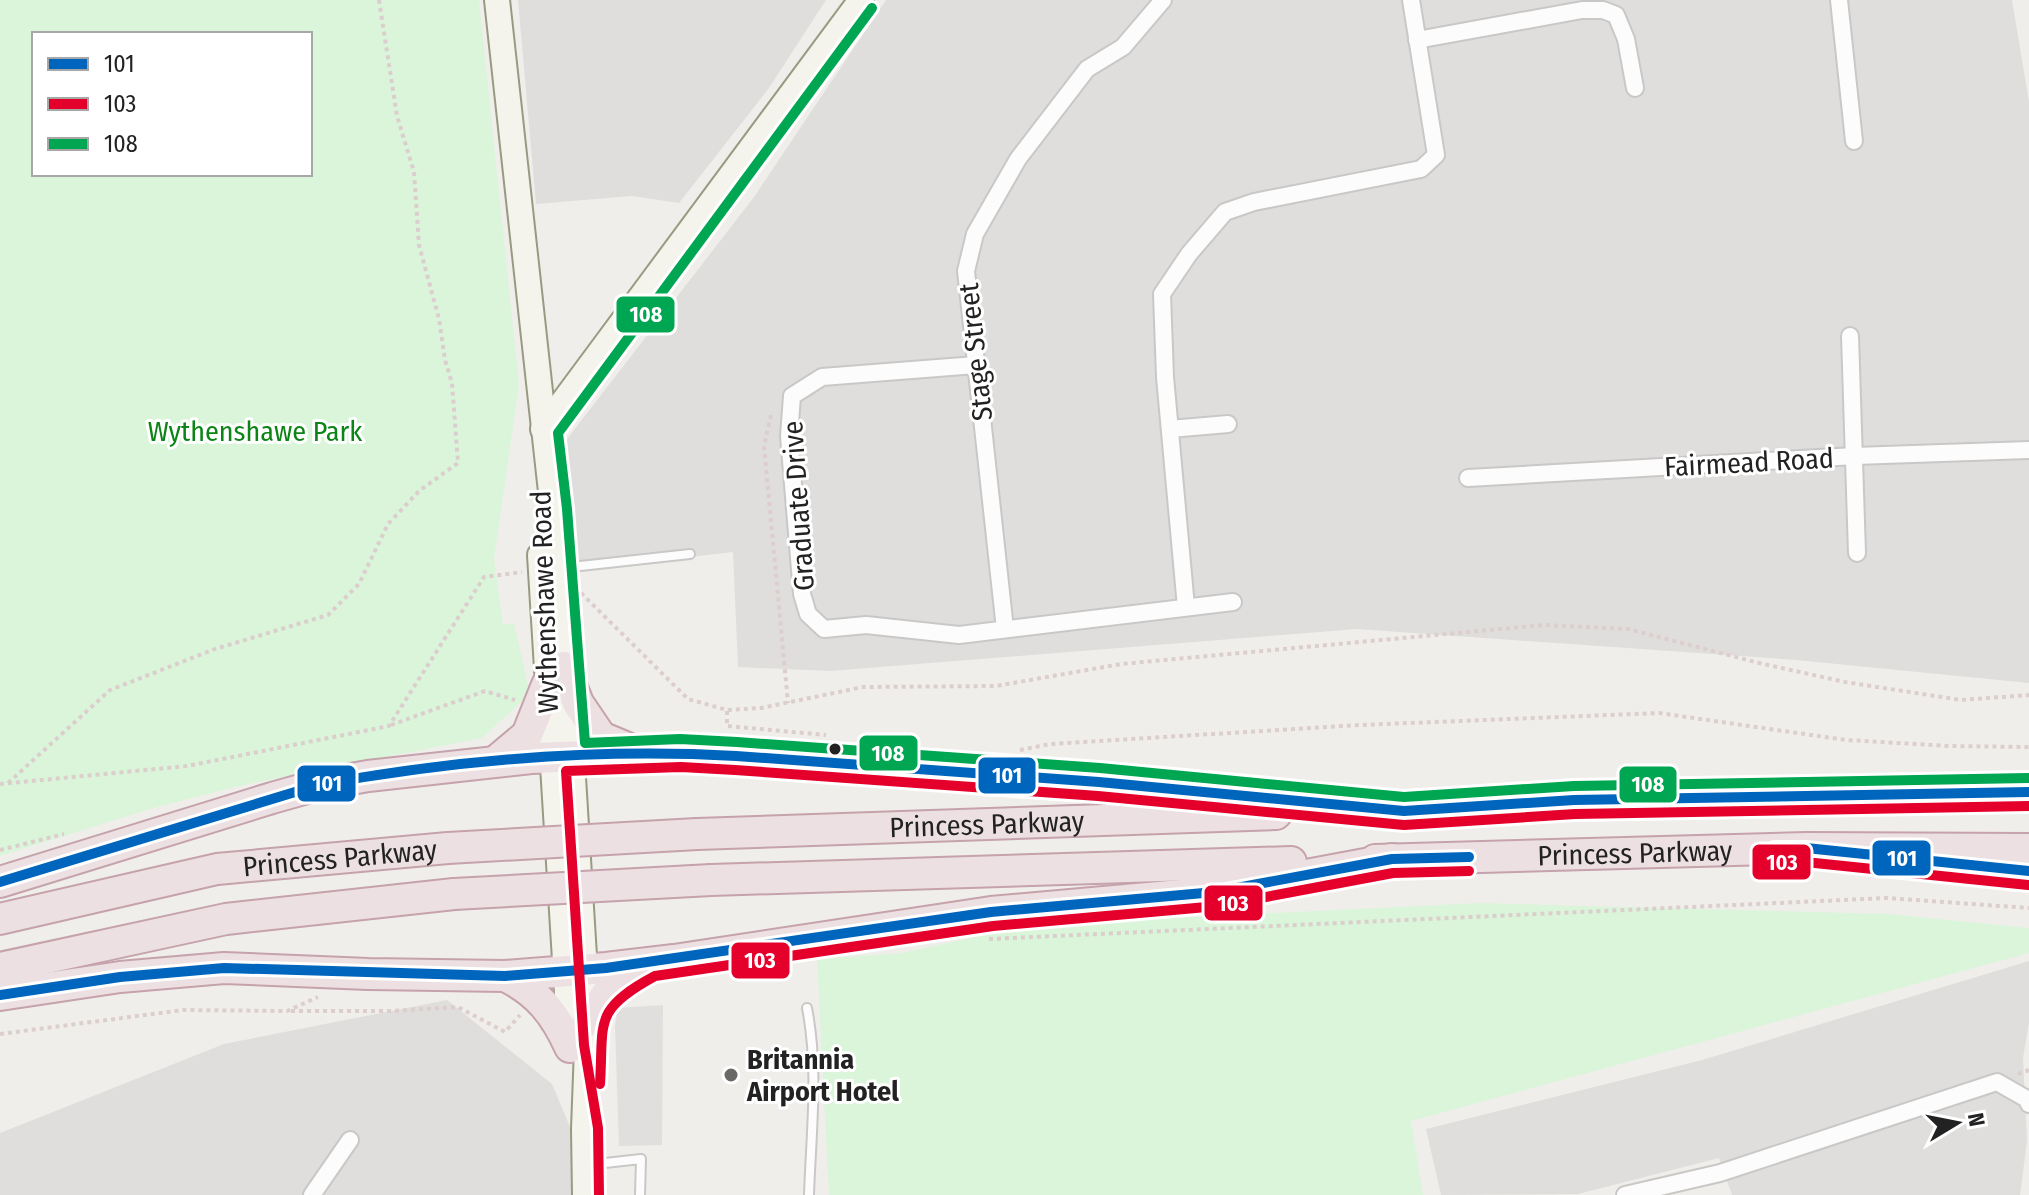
<svg xmlns="http://www.w3.org/2000/svg" width="2029" height="1195" font-family="'Fira Sans Condensed',sans-serif">
  <style>
    .residential { fill: #dfdedc }
    .park { fill: #daf5da; fill-rule: evenodd }
    .parking { fill: #e0dfde }
    .lines { fill: none; stroke-linecap: round; stroke-linejoin: round }
    .lane-casing { stroke: #c9c8c7; stroke-width: 12 }
    .street-casing { stroke: #c9c8c7; stroke-width: 20 }
    .secondary-casing { stroke: #999a82; stroke-width: 28 }
    .highway-casing { stroke: #c5a2ac; stroke-width: 34 }
    .path { stroke: #dccecd; stroke-width: 4; stroke-dasharray: 4 4; stroke-linecap: butt }
    .lane { stroke: #fdfcfc; stroke-width: 8 }
    .street { stroke: #fdfcfc; stroke-width: 16 }
    .secondary { stroke: #f4f4ed; stroke-width: 24 }
    .highway { stroke: #ece0e2; stroke-width: 30 }
    .highway-bridge-casing { stroke: #c5a2ac; stroke-width: 34; stroke-linecap: butt }
    .highway-bridge { stroke: #ece0e2; stroke-width: 30 }
    .bus-1-casing { stroke: #fff; stroke-width: 16 }
    .bus-2-casing { stroke: #fff; stroke-width: 16 }
    .bus-3-casing { stroke: #fff; stroke-width: 16 }
    .bus-1 { stroke: #0065bd; stroke-width: 10 }
    .bus-2 { stroke: #e4002b; stroke-width: 10 }
    .bus-3 { stroke: #00a651; stroke-width: 10 }
    .bus-dot { fill: #222; stroke: #fff; stroke-width: 3 }
    .poi-dot { fill: #6a6968; stroke: #fff; stroke-width: 3 }
    .labels { text-anchor: middle; stroke-width: 6; stroke-linejoin: round; paint-order: stroke }
    .street-label { font-size: 28px; fill: #222; stroke: #fff }
    .park-label { font-size: 28px; fill: #0c8416; stroke: #fff }
    .poi-label { font-size: 28px; font-weight: bold; fill: #222; stroke: #fff; text-anchor: start }
    .line-badge { stroke: #fff; stroke-width: 3 }
    .badge-label { font-size: 22px; text-anchor: middle; font-weight: bold; fill: #fff }
  </style>
  <rect width="100%" height="100%" fill="#f0eeeb"/>
  <g class="residential">
    <path d="M518,0H826L769,88L679,203L632,196L536,204Z"/>
    <path d="M886,0H2012L2029,102V683L1796,660L1357,629L830,671L738,667L733,552L577,570L567,439L754,197Z"/>
    <path d="M2029,961V1023L2023,1058L2027,1141L2020,1195H1732L1719,1158L1578,1194L1441,1195L1426,1129L1702,1060Z"/>
    <path d="M447,1000L552,1084L586,1165L585,1195H0V1133L224,1044Z"/>
  </g>
  <g class="park">
    <path d="M0,0H479L519,385L494,559L503,624H514L530,694L482,738L243,785L150,809L0,856ZM34,34H310V174H34Z"/>
    <path d="M1479,903L1888,914L2029,928V953L1411,1121L1423,1195H829L817,959L902,953L1029,925Z"/>
  </g>
  <path class="parking" d="M663,1005L662,1145L619,1146L615,1026L618,1008Z"/>
  <g class="lines">
    <defs>
      <g id="lane">
        <path d="M562,568L690,554"/>
        <path d="M807,1008C819,1069 811,1134 809,1195"/>
        <path d="M587,1165L641,1159L640,1195"/>
      </g>
      <g id="street">
        <path d="M1839,0L1854,141"/>
        <path d="M1417,40L1582,10H1603L1616,15L1626,39L1635,88"/>
        <path d="M1850,336L1857,553"/>
        <path d="M976,365L822,377L792,396L789,436L802,594L808,614L824,629L866,625L959,635L1233,602"/>
        <path d="M1170,429L1228,424"/>
        <path d="M1468,478L1855,456L2029,450"/>
        <path d="M1186,607L1165,377L1162,294L1189,254L1225,212L1254,202L1421,169L1436,155L1411,0"/>
        <path d="M1005,629L966,271L975,234L1018,159L1087,69L1123,47L1163,0"/>
        <path d="M312,1195L350,1140"/>
        <path d="M1625,1195L1720,1173L1997,1082L2027,1099L2029,1104"/>
      </g>
      <g id="secondary">
        <path d="M497,0L553,510L571,745L588,1021L584,1129L585,1195"/>
        <path d="M543,429L861,0"/>
        <path d="M540,555L570,1041"/>
      </g>
      <g id="highway">
        <path d="M564,667L578,703L601,737L637,752"/>
        <path d="M496,761L527,735L547,685"/>
        <path d="M1384,811L1574,800L2011,794L2029,795"/>
        <path id="s1" d="M697,834L1276,814"/>
        <path id="s2" d="M1375,860L1806,848L2029,849"/>
        <path d="M711,880L1291,862"/>
        <path d="M0,882L272,798L318,785L368,776L531,758L681,753L736,756L1099,782L1404,811"/>
        <path id="s3" d="M0,919L217,869L448,848"/>
        <path d="M0,968L226,919L454,894"/>
        <path d="M505,976C538,992 555,1014 570,1047"/>
        <path d="M0,995L120,977L224,968L368,974L505,976L606,968L674,960L991,912L1215,892L1392,859"/>
        <path d="M588,1021L611,988L646,966"/>
      </g>
    </defs>
    <use href="#lane" class="lane-casing"/>
    <use href="#street" class="street-casing"/>
    <use href="#secondary" class="secondary-casing"/>
    <use href="#highway" class="highway-casing"/>
    <g class="path">
      <path d="M771,415L764,446L788,703"/>
      <path d="M581,593L688,699L727,710L761,708L863,687L996,686L1121,664L1544,625L1628,629L1759,663L1845,682L1961,700L2029,695"/>
      <path d="M727,711V726L826,735"/>
      <path d="M391,725L485,691L515,700"/>
      <path d="M1020,750L1050,744L1360,725L1659,713L1846,740L1950,746L2029,747"/>
      <path d="M8,783L110,690L215,649L328,615L359,584L388,524L419,491L458,463L452,383L445,360L439,319L419,245L414,172L397,116L379,0"/>
      <path d="M0,784L187,766L389,726L484,577L522,572"/>
      <path d="M0,850L64,834"/>
      <path d="M989,939L1887,898L2029,908"/>
      <path d="M291,1011H391L458,1007L505,1032L520,1015"/>
      <path d="M0,1034L183,1010L287,1011L318,997"/>
      <path d="M2018,1074L2029,1070"/>
    </g>
    <use href="#lane" class="lane"/>
    <use href="#street" class="street"/>
    <use href="#secondary" class="secondary"/>
    <use href="#highway" class="highway"/>
    <defs>
      <g id="highway-bridge">
        <path d="M448,848L697,834"/>
        <path d="M454,894L711,880"/>
      </g>
    </defs>
    <use href="#highway-bridge" class="highway-bridge-casing"/>
    <use href="#highway-bridge" class="highway-bridge"/>
    <defs>
      <g id="bus-1">
        <path d="M1774,848H1806L2029,871"/>
        <path d="M0,882L318,785C455,760 597,748 736,756L1099,782L1404,811L1574,800L2029,792"/>
        <path d="M0,995L120,977L224,968L505,976L606,968L991,912L1215,892L1392,859L1469,857"/>
      </g>
      <g id="bus-2">
        <path d="M1774,862H1805L2028,885"/>
        <path d="M600,1084C604,1022 592,1010 655,976L993,926L1218,906L1393,873L1469,871"/>
        <path d="M599,1195L598,1128L584,1045L566,771L681,767L735,770L1098,796L1404,825L1575,814L2029,806"/>
      </g>
      <path id="bus-3" d="M872,8L558,433L567,509L585,743L680,739L737,742L1100,768L1404,797L1574,786L2029,778"/>
    </defs>
    <use href="#bus-1" class="bus-1-casing"/>
    <use href="#bus-2" class="bus-2-casing"/>
    <use href="#bus-3" class="bus-3-casing"/>
    <use href="#bus-1" class="bus-1"/>
    <use href="#bus-2" class="bus-2"/>
    <use href="#bus-3" class="bus-3"/>
  </g>
  <circle class="bus-dot" cx="835" cy="749" r="7"/>
  <circle class="poi-dot" cx="731" cy="1075" r="8"/>
  <g class="labels">
    <g class="street-label">
      <text transform="translate(975 352) rotate(-96)" y="10">Stage Street</text>
      <text transform="translate(1749 462) rotate(-3)" y="10">Fairmead Road</text>
      <text transform="translate(798 506) rotate(-94)" y="10">Graduate Drive</text>
      <text transform="translate(544 602) rotate(-92)" y="10">Wythenshawe Road</text>
      <text dy="10" stroke="none"><textPath href="#s1" startOffset="290">Princess Parkway</textPath></text>
      <text dy="10" stroke="none"><textPath href="#s2" startOffset="260">Princess Parkway</textPath></text>
      <text dy="10" stroke="none"><textPath href="#s3" startOffset="346">Princess Parkway</textPath></text>
    </g>
    <g class="park-label">
      <text x="255" y="441">Wythenshawe Park</text>
    </g>
    <g class="poi-label">
      <text x="747" y="1069">Britannia<tspan x="747" dy="32">Airport Hotel</tspan></text>
    </g>
  </g>
  <g class="line-badge">
    <rect x="615" y="295" width="61" height="39" rx="8" fill="#00a651"/>
    <rect x="858" y="734" width="61" height="38" rx="8" fill="#00a651"/>
    <rect x="977" y="756" width="60" height="39" rx="8" fill="#0065bd"/>
    <rect x="296" y="764" width="61" height="39" rx="8" fill="#0065bd"/>
    <rect x="1618" y="765" width="60" height="39" rx="8" fill="#00a651"/>
    <rect x="1871" y="839" width="61" height="38" rx="8" fill="#0065bd"/>
    <rect x="1751" y="843" width="61" height="38" rx="8" fill="#e4002b"/>
    <rect x="1203" y="884" width="61" height="38" rx="8" fill="#e4002b"/>
    <rect x="730" y="941" width="61" height="39" rx="8" fill="#e4002b"/>
  </g>
  <g class="badge-label">
    <text x="646" y="322">108</text>
    <text x="888" y="761">108</text>
    <text x="1007" y="783">101</text>
    <text x="327" y="791">101</text>
    <text x="1648" y="792">108</text>
    <text x="1902" y="866">101</text>
    <text x="1782" y="870">103</text>
    <text x="1233" y="911">103</text>
    <text x="760" y="968">103</text>
  </g>
  <rect x="32" y="32" width="280" height="144" fill="#ffffff" stroke="#a7a7a7" stroke-width="2"/>
  <rect x="48" y="58" width="40" height="12" fill="#0065bd" stroke="#a7a7a7" stroke-width="2"/>
  <text x="104" y="72" font-size="24" fill="#222222">101</text>
  <rect x="48" y="98" width="40" height="12" fill="#e4002b" stroke="#a7a7a7" stroke-width="2"/>
  <text x="104" y="112" font-size="24" fill="#222222">103</text>
  <rect x="48" y="138" width="40" height="12" fill="#00a651" stroke="#a7a7a7" stroke-width="2"/>
  <text x="104" y="152" font-size="24" fill="#222222">108</text>
  <g transform="translate(1957 1123) rotate(80)" stroke="#ffffff" stroke-width="6" paint-order="stroke">
  <path d="M0-6L14 30L0 20L-14 30Z" fill="#222222"/>
  <text y="-12" font-size="22" font-weight="bold" text-anchor="middle" fill="#222222">N</text>
  </g>
</svg>
